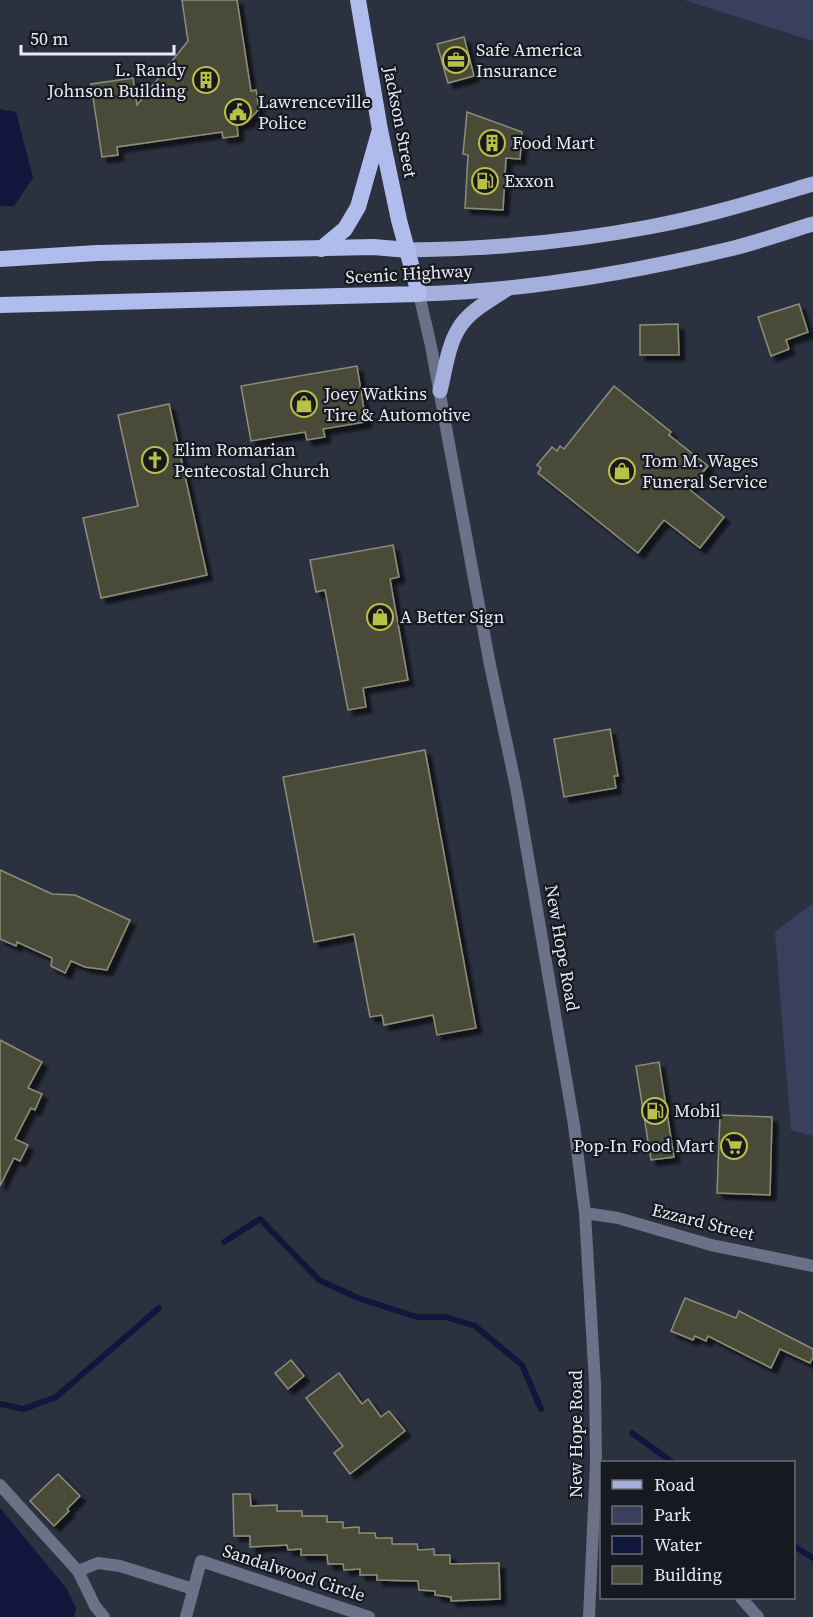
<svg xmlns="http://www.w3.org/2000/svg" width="813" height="1617" font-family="'Source Serif 4',serif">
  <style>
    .green { fill: #39405d }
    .water { fill: #10163c }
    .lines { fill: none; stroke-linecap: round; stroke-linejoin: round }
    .stream { stroke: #10163c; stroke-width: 6 }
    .building { fill: #4a4c39; stroke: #8c8e7a; stroke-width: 1.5; filter: url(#shadow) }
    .minor { stroke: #6b7186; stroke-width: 12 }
    .tertiary { stroke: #6b7186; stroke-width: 12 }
    .primary { stroke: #a4b0db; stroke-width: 15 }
    .trunk { stroke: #afbcec; stroke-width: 16 }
    .labels { text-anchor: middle; stroke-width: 4.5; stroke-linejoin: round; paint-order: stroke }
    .poi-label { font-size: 18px; fill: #e8ebf6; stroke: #171920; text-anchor: start }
    .street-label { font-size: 18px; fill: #e8ebf6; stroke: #171920 }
  </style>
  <defs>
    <filter id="shadow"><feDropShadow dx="5.5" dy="5.5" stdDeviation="1.5" flood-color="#0009"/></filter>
  </defs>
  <rect width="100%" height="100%" fill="#2c3140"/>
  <g class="green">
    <path d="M684,0H813V41Z"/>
    <path d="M813,903V1136L791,1130L775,932Z"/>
  </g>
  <g class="water">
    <path d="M0,109L16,112L33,178L14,206H0Z"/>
    <path d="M0,1508L67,1589L76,1609L74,1617H0Z"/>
  </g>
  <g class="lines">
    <g class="stream">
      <path d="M224,1242L260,1219L319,1280L358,1298L417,1317H446L475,1326L522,1365L541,1409"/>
      <path d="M0,1404L24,1409L56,1397L159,1308"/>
      <path d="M632,1433L672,1462"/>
      <path d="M794,1546L813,1558"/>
    </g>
  </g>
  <g class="building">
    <path d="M182,0H237L251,91L256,90L259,109L248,121L237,125L238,136L223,138L222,132L117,147L118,155L102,157L91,84L133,78L137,105L188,41Z"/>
    <path d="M464,37L474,76L448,83L437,44Z"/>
    <path d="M467,112L522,132L520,159L506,158L503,210L465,208L468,155L463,154Z"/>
    <path d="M799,304L808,332L786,340L789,349L771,356L758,317Z"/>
    <path d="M678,324L679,355H640V325Z"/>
    <path d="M357,366L366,422L323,429L325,437L307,440L305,432L251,441L241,386Z"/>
    <path d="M614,386L671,432L669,435L708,466L689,489L724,517L700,548L664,520L638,553L538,473L541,468L537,465L552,447L557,451L560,446L564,449Z"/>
    <path d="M169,404L207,575L101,598L83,518L138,506L118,415Z"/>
    <path d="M393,545L399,577L390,579L408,680L363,688L366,707L348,710L325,590L316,592L310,560Z"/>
    <path d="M610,729L618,776H614L616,788L564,797L554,739Z"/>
    <path d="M425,750L476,1028L437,1035L433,1015L384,1025L382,1015L370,1017L354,934L314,942L283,777Z"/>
    <path d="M0,870L52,894L75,895L130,920L107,970L85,967L71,961L65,973L51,966L52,958L17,942L16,946L0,939Z"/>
    <path d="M0,1040L42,1062L28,1088L42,1094L35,1110L31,1108L15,1139L28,1145L20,1161L14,1158L0,1186Z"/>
    <path d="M659,1062L674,1157L651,1160L636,1066Z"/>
    <path d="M720,1115L772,1117L770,1195L717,1193Z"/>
    <path d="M685,1298L736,1318L739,1311L813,1349V1357L810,1363L780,1349L771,1368L708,1336L706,1341L695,1336L693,1340L671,1331Z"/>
    <path d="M291,1360L304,1376L288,1389L275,1373Z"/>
    <path d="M339,1373L362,1404L368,1399L381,1417L389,1411L405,1431L350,1474L334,1453L343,1446L306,1398Z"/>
    <path d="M58,1474L80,1496L67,1509L69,1511L54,1526L30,1501Z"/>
    <path d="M233,1494H250L251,1506L277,1505V1511H302V1516H327V1522H343V1528L359,1527V1533H375L376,1538H392V1544H417L418,1550L434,1549V1555H450V1564L499,1563L500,1599L451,1601V1597L435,1595V1591L419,1590L418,1581L377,1580V1575H360V1569L344,1570L343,1564H328L327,1555H301V1549L288,1550L287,1545L250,1547V1536H234Z"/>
  </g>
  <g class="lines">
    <g class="minor">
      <path d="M585,1213L618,1218L711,1245L813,1266"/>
      <path d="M0,1485L78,1571L95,1606L104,1617"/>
      <path d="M78,1571L98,1563L120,1566L193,1589"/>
      <path d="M741,1598L758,1617"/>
      <path d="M186,1617L201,1561L369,1617"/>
    </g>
    <path class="tertiary" d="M419,294L431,346L490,665L516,787L574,1125L585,1213L595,1384L596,1463L589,1617"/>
    <g class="primary">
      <path d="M408,250C488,249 570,242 649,227C705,217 759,200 813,184"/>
      <path d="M419,294C525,291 631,273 734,248C761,241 787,232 813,224"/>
      <path d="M440,391C445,371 448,345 459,328C470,310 491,300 507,289"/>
    </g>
    <g class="trunk">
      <path d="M321,249L345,229L358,207L379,133"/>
      <path d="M0,259L97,253L373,247L408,250"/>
      <path d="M0,305L419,294L399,220L380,130L358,0"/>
    </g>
  </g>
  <defs>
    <symbol id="office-ring" viewBox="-11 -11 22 22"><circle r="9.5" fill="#171920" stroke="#b9c046" stroke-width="1.5"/><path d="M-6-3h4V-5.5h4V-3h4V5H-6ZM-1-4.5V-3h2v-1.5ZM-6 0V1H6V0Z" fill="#b9c046"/></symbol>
    <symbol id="building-ring" viewBox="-11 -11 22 22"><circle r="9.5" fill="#171920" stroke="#b9c046" stroke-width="1.5"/><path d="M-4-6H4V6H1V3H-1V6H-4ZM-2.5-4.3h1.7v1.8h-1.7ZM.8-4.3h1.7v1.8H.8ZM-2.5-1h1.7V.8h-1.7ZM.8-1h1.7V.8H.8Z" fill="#b9c046"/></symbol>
    <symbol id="civic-ring" viewBox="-11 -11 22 22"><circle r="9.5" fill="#171920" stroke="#b9c046" stroke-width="1.5"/><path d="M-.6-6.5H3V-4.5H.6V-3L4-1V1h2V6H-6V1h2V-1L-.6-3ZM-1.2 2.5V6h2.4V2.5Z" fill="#b9c046"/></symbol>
    <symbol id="fuel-ring" viewBox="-11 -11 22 22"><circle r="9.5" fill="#171920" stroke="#b9c046" stroke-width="1.5"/><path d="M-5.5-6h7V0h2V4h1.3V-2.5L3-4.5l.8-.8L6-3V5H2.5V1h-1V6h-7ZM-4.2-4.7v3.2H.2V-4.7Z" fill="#b9c046"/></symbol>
    <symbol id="shop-ring" viewBox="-11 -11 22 22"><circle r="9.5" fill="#171920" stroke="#b9c046" stroke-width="1.5"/><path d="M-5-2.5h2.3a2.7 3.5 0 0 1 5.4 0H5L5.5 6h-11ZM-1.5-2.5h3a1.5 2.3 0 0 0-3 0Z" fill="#b9c046"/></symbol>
    <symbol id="church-ring" viewBox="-11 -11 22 22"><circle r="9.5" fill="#171920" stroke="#b9c046" stroke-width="1.5"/><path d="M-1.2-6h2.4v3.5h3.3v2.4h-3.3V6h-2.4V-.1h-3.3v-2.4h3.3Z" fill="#b9c046"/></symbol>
    <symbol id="supermarket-ring" viewBox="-11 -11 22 22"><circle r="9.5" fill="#171920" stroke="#b9c046" stroke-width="1.5"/><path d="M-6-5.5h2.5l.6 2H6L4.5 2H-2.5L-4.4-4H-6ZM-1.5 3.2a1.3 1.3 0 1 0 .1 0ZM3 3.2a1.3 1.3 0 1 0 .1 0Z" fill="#b9c046"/></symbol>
  </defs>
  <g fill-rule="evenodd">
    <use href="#office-ring" x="441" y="45" width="30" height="30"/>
    <use href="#building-ring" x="191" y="65" width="30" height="30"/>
    <use href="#civic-ring" x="223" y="97" width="30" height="30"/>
    <use href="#building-ring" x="477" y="128" width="30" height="30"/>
    <use href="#fuel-ring" x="470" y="166" width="30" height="30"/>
    <use href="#shop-ring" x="289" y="389" width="30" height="30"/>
    <use href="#church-ring" x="140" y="445" width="30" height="30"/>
    <use href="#shop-ring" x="607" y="456" width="30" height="30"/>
    <use href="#shop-ring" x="365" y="602" width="30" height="30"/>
    <use href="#fuel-ring" x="640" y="1096" width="30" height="30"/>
    <use href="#supermarket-ring" x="719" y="1131" width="30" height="30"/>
  </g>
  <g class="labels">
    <g class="poi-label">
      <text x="476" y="56">Safe America<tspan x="476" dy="21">Insurance</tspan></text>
      <text x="186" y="76" text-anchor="end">L. Randy<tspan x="186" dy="21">Johnson Building</tspan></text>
      <text x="258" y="108">Lawrenceville<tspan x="258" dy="21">Police</tspan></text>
      <text x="512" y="149">Food Mart</text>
      <text x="504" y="187">Exxon</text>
      <text x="324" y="400">Joey Watkins<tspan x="324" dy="21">Tire &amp; Automotive</tspan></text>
      <text x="174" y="456">Elim Romarian<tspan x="174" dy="21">Pentecostal Church</tspan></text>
      <text x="642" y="467">Tom M. Wages<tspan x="642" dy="21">Funeral Service</tspan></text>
      <text x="400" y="623">A Better Sign</text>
      <text x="674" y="1117">Mobil</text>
      <text x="714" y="1152" text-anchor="end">Pop-In Food Mart</text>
    </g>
    <g class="street-label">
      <text transform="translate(400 122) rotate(79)" y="6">Jackson Street</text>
      <text transform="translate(409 274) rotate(-3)" y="6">Scenic Highway</text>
      <text transform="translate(562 948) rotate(80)" y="6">New Hope Road</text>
      <text transform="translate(703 1222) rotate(14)" y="6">Ezzard Street</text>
      <text transform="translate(576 1434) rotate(-90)" y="6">New Hope Road</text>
      <text transform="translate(294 1573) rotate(18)" y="6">Sandalwood Circle</text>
    </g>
  </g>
  <rect x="600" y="1461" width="195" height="138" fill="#171920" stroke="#6b6d76" stroke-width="1.5"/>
  <rect x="612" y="1480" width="30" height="9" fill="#a4b0db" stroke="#6b6d76" stroke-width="1.5"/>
  <text x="654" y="1491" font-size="18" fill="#e8ebf6">Road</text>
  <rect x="612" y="1506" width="30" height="18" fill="#39405d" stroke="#6b6d76" stroke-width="1.5"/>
  <text x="654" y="1521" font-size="18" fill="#e8ebf6">Park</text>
  <rect x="612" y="1536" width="30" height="18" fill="#10163c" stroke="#6b6d76" stroke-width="1.5"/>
  <text x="654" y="1551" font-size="18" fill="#e8ebf6">Water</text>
  <rect x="612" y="1566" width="30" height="18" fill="#4a4c39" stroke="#6b6d76" stroke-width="1.5"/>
  <text x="654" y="1581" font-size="18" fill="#e8ebf6">Building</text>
  <path d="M21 45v9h153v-9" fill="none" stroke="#e8ebf6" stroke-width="3"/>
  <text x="30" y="45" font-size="18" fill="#e8ebf6" stroke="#171920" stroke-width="4.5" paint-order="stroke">50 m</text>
</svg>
